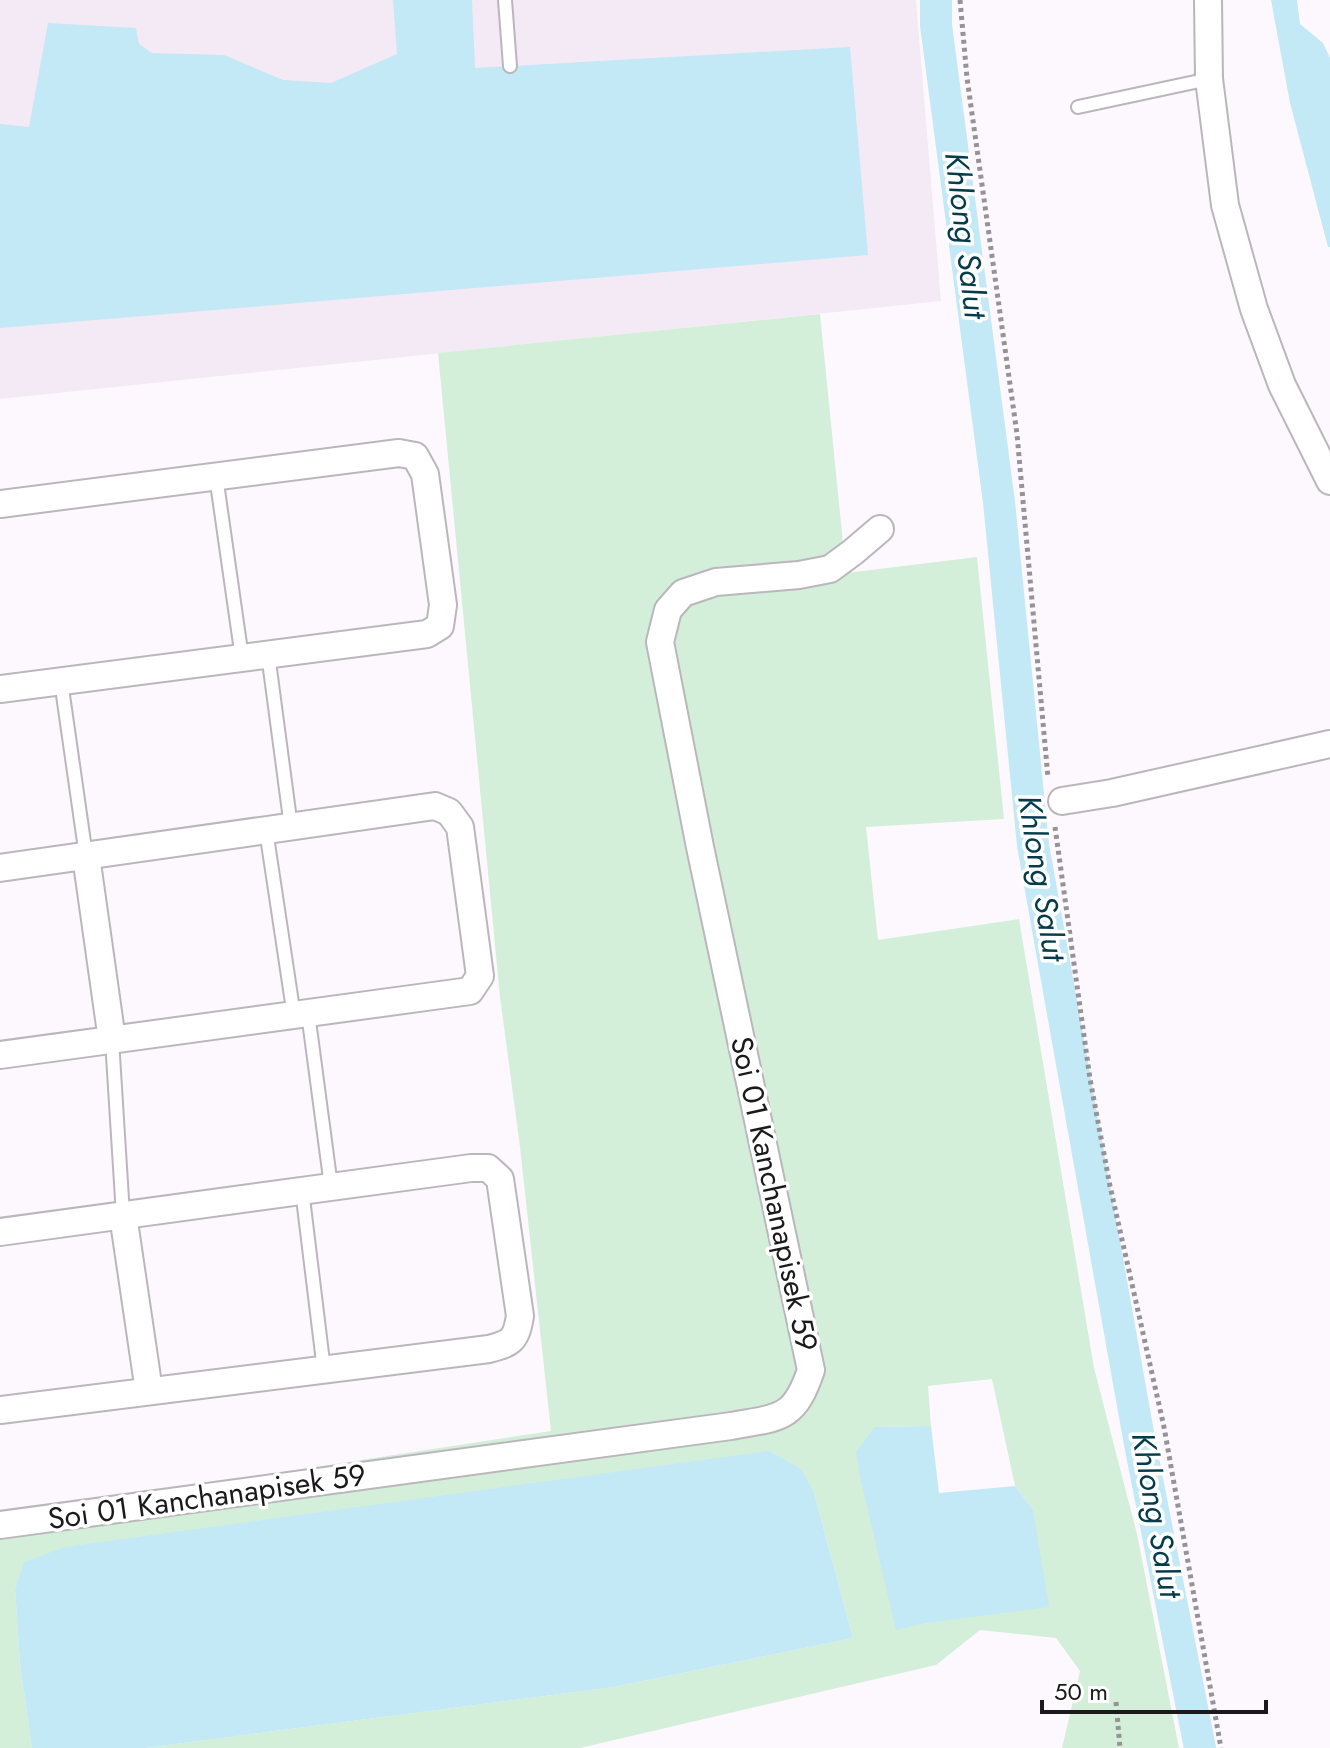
<svg xmlns="http://www.w3.org/2000/svg" width="1330" height="1748" font-family="Jost,sans-serif">
  <style>
    .built { fill: #f4eaf5 }
    .green { fill: #d3efd9; fill-rule: evenodd }
    .water { fill: #c3e8f6 }
    .lines { fill: none; stroke-linecap: round; stroke-linejoin: round }
    .canal { stroke: #c3e8f6; stroke-width: 32 }
    .lane-casing { stroke: #bbb6bb; stroke-width: 16 }
    .street-casing { stroke: #bbb6bb; stroke-width: 30 }
    .path { stroke: #969397; stroke-width: 5; stroke-dasharray: 4 4; stroke-linecap: butt }
    .lane { stroke: #fff; stroke-width: 12 }
    .street { stroke: #fff; stroke-width: 26 }
    .labels { text-anchor: middle; stroke-width: 7; stroke-linejoin: round; paint-order: stroke }
    .street-label { font-size: 30px; fill: #1b191b; stroke: #fff }
    .water-label { font-size: 32px; font-style: italic; fill: #053c4c; stroke: #fff }
  </style>
  <rect width="100%" height="100%" fill="#fdf8fe"/>
  <path class="built" d="M0,0H916L941,301L0,399Z"/>
  <path class="green" d="M820,314L846,573L977,557L1004,819L866,827L878,940L1019,919L1094,1368L1137,1534L1179,1748H1062L1080,1671L1056,1638L980,1630L936,1665L580,1748H145L614,1687L853,1638L814,1493L25,1562L15,1589L20,1664L32,1748H0V1515L551,1431L520,1147L500,997L438,353ZM992,1379L1015,1486L1033,1510L927,1623L896,1629L875,1427L931,1426L928,1386Z"/>
  <g class="water">
    <path d="M393,0H472L475,68L850,47L868,255L0,328V124L29,127L48,23L136,28L139,44L152,53L224,55L283,80L331,83L397,54Z"/>
    <path d="M1271,0H1297L1300,24L1323,43L1330,58V247H1328L1290,103Z"/>
    <path d="M931,1426L939,1493L1015,1486L1033,1510L1049,1607L927,1623L896,1630L861,1481L856,1452L875,1427Z"/>
    <path d="M769,1451L801,1469L814,1493L853,1638L614,1687L145,1748H32L20,1664L15,1589L24,1562L65,1547Z"/>
  </g>
  <g class="lines">
    <path class="canal" d="M936,0V25L999,502L1033,845L1140,1444L1200,1748"/>
    <defs>
      <g id="lane">
        <path d="M505,0L510,66"/>
        <path d="M1078,107L1209,79"/>
        <path d="M216,476L242,658"/>
        <path d="M268,654L291,827"/>
        <path d="M61,681L86,856"/>
        <path d="M266,830L294,1016"/>
        <path d="M308,1013L331,1186"/>
        <path d="M112,1040L123,1215"/>
        <path d="M302,1190L324,1370"/>
      </g>
      <g id="street">
        <path d="M1208,0L1209,79L1225,205L1254,309L1282,385L1330,481"/>
        <path d="M0,504L399,453L415,456L425,474L443,605L440,626L427,634L0,689"/>
        <path d="M1062,801L1112,793L1330,744"/>
        <path d="M86,856L112,1040"/>
        <path d="M0,868L435,806L449,812L460,827L480,976L470,991L0,1055"/>
        <path d="M123,1215L149,1391"/>
        <path d="M0,1232L471,1168H488L500,1179L520,1316C516,1340 512,1343 489,1349L0,1410"/>
        <path d="M0,1525L731,1426C779,1417 794,1421 811,1370L700,847L660,642L668,610L683,593L716,582L799,575L830,569L853,552L880,529"/>
      </g>
    </defs>
    <use href="#lane" class="lane-casing"/>
    <use href="#street" class="street-casing"/>
    <g class="path">
      <path d="M960,0L967,78L1017,434L1048,778"/>
      <path d="M1055,827L1090,1079L1110,1186L1164,1427L1221,1748"/>
      <path d="M1116,1702L1120,1748"/>
    </g>
    <use href="#lane" class="lane"/>
    <use href="#street" class="street"/>
  </g>
  <g class="labels">
    <g class="street-label">
      <text transform="translate(774 1194) rotate(78)" y="10">Soi 01 Kanchanapisek 59</text>
      <text transform="translate(207 1497) rotate(-8)" y="10">Soi 01 Kanchanapisek 59</text>
    </g>
    <g class="water-label">
      <text transform="translate(966 235) rotate(83)" y="11">Khlong Salut</text>
      <text transform="translate(1042 878) rotate(81)" y="11">Khlong Salut</text>
      <text transform="translate(1157 1515) rotate(80)" y="11">Khlong Salut</text>
    </g>
  </g>
  <path d="M1042 1700v12h224v-12" fill="none" stroke="#1b191b" stroke-width="4"/>
  <text x="1054" y="1700" font-size="24" fill="#1b191b" stroke="#ffffff" stroke-width="6" paint-order="stroke">50 m</text>
</svg>
